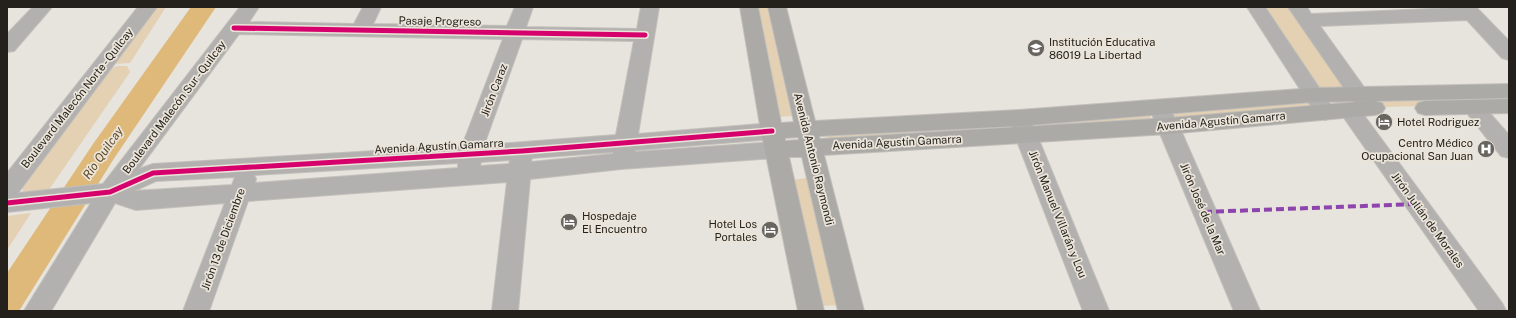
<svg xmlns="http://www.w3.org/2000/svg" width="1516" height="318" font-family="'Public Sans',sans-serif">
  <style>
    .green { fill: #e4d0b2 }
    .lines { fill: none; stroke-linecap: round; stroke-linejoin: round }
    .river { fill: #dfb97a; fill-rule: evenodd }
    .minor-casing { stroke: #c3c0bb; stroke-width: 2 }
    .major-casing { stroke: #c3c0bb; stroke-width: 2 }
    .minor { fill: #b2b1af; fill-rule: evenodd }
    .major { fill: #acaaa7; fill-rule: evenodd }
    .quiet { stroke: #8e44ad; stroke-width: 4; stroke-dasharray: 8 4; stroke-linecap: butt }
    .cycleway-casing { stroke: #ebe4d9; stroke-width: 8 }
    .cycleway { stroke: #d6006c; stroke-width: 5 }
    .labels { text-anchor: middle; stroke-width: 3.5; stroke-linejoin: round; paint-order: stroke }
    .street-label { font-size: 11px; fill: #24211d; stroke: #ebe4d9 }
    .poi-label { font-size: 11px; fill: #24211d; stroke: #ebe4d9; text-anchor: start }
    .water-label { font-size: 12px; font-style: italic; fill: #5f4824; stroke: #ebe4d9 }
  </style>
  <rect width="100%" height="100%" fill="#e7e3dd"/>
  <g class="green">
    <path d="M152,7H166L130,63L109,64Z"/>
    <path d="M756,7H767L792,116L778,117Z"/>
    <path d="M1263,7H1290L1346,87H1317Z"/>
    <path d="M117,66H127L130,72L48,191L24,193L21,184L103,73Z"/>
    <path d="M1509,96V104L1384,107L1380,100Z"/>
    <path d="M1307,102L1316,110L1175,122L1168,113Z"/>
    <path d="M1148,113L1154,123L1048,130L1045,121Z"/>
    <path d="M1011,124L1015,132L829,145L827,135Z"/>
    <path d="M813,177L843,305L818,306L792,180Z"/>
    <path d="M31,213L7,250V216Z"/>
  </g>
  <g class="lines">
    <path class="river" d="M191,7H216L113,160L19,311H7V273L93,144Z"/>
    <defs>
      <g id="minor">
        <path d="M33,7H52L14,51L7,52V34Z"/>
        <path d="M138,7H157L18,193L103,184L240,7H259L249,22L354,24L363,7H381L373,24L507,26L515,7H533L526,27L637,29L641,7H659L638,134L772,123L780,125L783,131L780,137L772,139L635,150V152L776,142L784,144L787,150L784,156L776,158L621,169L530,179L518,311H492L507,182L248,201L209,311H183L225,203L136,210L115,203L51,311H24L91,203L7,212V173ZM239,34L503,39L462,146L153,164L139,169ZM522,39L634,41L616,135L484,145ZM613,152V154L531,162L532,158ZM510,160L509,164L480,166L481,162ZM458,163V168L255,183L256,179L254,175ZM235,177L232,185L134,191L156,181Z"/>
        <path d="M1247,7H1265L1332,107L1335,112L1332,117L1325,120L1318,117Z"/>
        <path d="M1288,7H1307L1311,14L1476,7L1509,41V60L1502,58L1467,20L1320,26L1379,108L1376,113L1369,115L1363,114L1502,303L1506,311H1479L1342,115L1339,110L1342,105L1349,103L1355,104Z"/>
        <path d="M1159,100L1166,102L1179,126L1260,311H1234L1149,107L1152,102Z"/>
        <path d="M1473,100L1480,102L1509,135V158L1501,156L1466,112L1463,107L1466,102Z"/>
        <path d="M1019,110L1026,113L1030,118L1109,311H1083L1008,118L1012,113Z"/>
      </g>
      <g id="major">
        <path d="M740,7H758L781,123L794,122L768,7H786L815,121L1019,110L1313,88L1509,84V98L1376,101L1382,103L1385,108L1382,113L1375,115L1168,134L824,155L864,311H838L802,157H789L824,311H798L761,131ZM1369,101L1168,118L820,139L819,136L1019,126L1313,102ZM798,137L799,140L785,141V138Z"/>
        <path d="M1509,99V113L1425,115L1418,113L1415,108L1418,103L1425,101Z"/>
      </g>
    </defs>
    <use href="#minor" class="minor-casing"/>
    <use href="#major" class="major-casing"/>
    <use href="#minor" class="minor"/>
    <use href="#major" class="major"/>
    <path class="quiet" d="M1204,212L1417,204"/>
    <defs>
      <g id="cycleway">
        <path d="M234,28L645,35"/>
        <path d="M7,203L110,192L153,173L522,151L772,131"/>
      </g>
    </defs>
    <use href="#cycleway" class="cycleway-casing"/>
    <use href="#cycleway" class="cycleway"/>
  </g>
  <defs>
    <symbol id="school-disc" viewBox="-11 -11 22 22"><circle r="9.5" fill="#686560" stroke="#ebe4d9"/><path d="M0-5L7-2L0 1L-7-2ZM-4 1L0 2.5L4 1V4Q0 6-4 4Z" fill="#fff"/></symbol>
    <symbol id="hotel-disc" viewBox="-11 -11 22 22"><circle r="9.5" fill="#686560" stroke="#ebe4d9"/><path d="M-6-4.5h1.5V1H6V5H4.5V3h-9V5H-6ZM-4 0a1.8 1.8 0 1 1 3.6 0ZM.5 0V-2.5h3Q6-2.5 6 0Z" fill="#fff"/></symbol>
    <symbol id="hospital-disc" viewBox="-11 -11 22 22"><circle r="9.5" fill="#686560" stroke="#ebe4d9"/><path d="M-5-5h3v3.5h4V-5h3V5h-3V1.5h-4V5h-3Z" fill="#fff"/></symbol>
  </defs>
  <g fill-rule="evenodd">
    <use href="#school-disc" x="1026" y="38" width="20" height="20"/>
    <use href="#hotel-disc" x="1374" y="112" width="20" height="20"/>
    <use href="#hospital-disc" x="1476" y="139" width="20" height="20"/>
    <use href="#hotel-disc" x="559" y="212" width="20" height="20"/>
    <use href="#hotel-disc" x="760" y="220" width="20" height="20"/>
  </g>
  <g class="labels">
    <g class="street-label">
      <text transform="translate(440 21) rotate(1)" y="4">Pasaje Progreso</text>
      <text transform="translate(494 90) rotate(-69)" y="4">Jirón Caraz</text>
      <text transform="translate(77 98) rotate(-52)" y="4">Boulevard Malecón Norte - Quilcay</text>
      <text transform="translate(174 107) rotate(-53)" y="4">Boulevard Malecón Sur - Quilcay</text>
      <text transform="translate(1221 121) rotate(-5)" y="4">Avenida Agustín Gamarra</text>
      <text transform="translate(897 142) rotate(-3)" y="4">Avenida Agustín Gamarra</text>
      <text transform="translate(439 146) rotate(-3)" y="4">Avenida Agustín Gamarra</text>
      <text transform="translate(814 159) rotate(76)" y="4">Avenida Antonio Raymondi</text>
      <text transform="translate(1203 209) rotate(67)" y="4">Jirón José de la Mar</text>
      <text transform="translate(1058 214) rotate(68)" y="4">Jirón Manuel Villarán y Lou</text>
      <text transform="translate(1428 220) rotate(54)" y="4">Jirón Julián de Morales</text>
      <text transform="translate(223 239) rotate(-70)" y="4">Jirón 13 de Diciembre</text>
    </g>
    <g class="poi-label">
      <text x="1049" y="46">Institución Educativa<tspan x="1049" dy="13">86019 La Libertad</tspan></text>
      <text x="1397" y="126">Hotel Rodriguez</text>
      <text x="1473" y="147" text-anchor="end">Centro Médico<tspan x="1473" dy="13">Ocupacional San Juan</tspan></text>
      <text x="582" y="220">Hospedaje<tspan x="582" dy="13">El Encuentro</tspan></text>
      <text x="757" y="228" text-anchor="end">Hotel Los<tspan x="757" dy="13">Portales</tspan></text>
    </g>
    <g class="water-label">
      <text transform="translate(103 153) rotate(-55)" y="4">Río Quilcay</text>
    </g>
  </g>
  <rect width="1516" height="318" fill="none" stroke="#24211d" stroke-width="16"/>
</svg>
